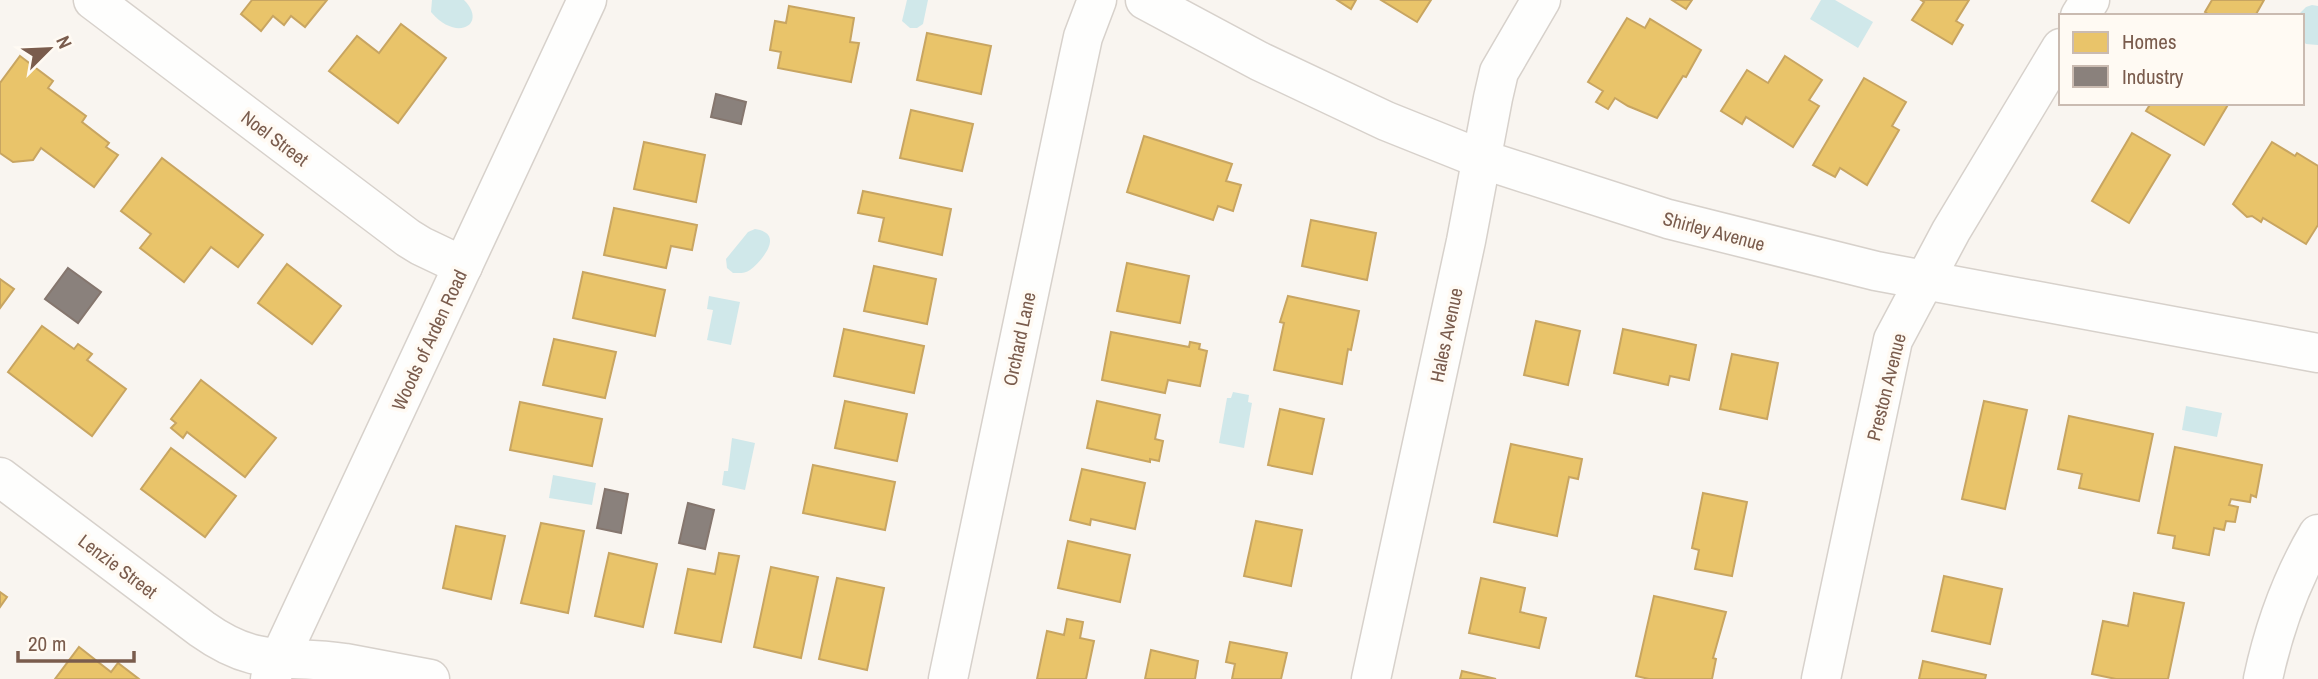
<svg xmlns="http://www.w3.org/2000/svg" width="2318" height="679" font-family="'Archivo Narrow',sans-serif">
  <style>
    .water { fill: #d0e8ea }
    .homes { fill: #e9c46a; stroke: #c8a561; stroke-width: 2 }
    .industry { fill: #8a817c; stroke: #85766e; stroke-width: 2 }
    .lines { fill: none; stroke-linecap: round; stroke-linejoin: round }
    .minor-casing { stroke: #d7d1cb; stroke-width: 41 }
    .minor { stroke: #fefefd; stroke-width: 38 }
    .labels { text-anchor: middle; stroke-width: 7; stroke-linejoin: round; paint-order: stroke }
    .street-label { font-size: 19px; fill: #7a5c4d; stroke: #fffaf3 }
  </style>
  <rect width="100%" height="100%" fill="#f9f5f0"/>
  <g class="water">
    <path d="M432,0H464C488,24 457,43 431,12Z"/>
    <path d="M907,0H928L923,24L917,28H910L902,21Z"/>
    <path d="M1821,0H1835L1873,22L1858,48L1810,19Z"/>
    <path d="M2312,5L2318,6V45L2306,44L2302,40V16H2297L2306,7Z"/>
    <path d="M755,229C785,233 763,260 750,270C745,274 738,273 733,273L727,268L726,259L748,232Z"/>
    <path d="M709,296L740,302L731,345L707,340L713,310L707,309Z"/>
    <path d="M1233,392L1249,395L1248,402L1252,403L1244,448L1219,443L1227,398H1231Z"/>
    <path d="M2186,406L2222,413L2217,437L2182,430Z"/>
    <path d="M732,438L755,443L745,490L722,485L724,471H728Z"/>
    <path d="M553,475L596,483L592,505L549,498Z"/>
  </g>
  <g class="homes">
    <path d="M252,0H327L305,27L291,16L284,25L273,16L261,31L241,14Z"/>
    <path d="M1337,0H1356L1351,9Z"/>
    <path d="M1381,0H1431L1417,22Z"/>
    <path d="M1672,0H1692L1686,9Z"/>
    <path d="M1921,0H1969L1956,21L1963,25L1952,44L1912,20L1924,2Z"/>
    <path d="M2212,0H2264L2255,16H2211L2205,12Z"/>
    <path d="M789,6L854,18L850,42L859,43L851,82L778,68L781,52L770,50L775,21L786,23Z"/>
    <path d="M1627,18L1645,28L1650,19L1701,50L1686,77L1683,76L1657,118L1628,106L1615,98L1608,109L1596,102L1603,91L1588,82Z"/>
    <path d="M401,24L446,58L398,123L329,71L357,36L379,53Z"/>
    <path d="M927,33L991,46L981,94L917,80Z"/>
    <path d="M20,56L53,81L48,88L86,116L82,122L109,143L106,147L118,155L94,187L41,148L33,160L13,162L0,153V83Z"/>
    <path d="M1785,56L1822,80L1809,100L1819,106L1793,147L1746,117L1742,124L1721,111L1747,70L1768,83Z"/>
    <path d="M1864,78L1906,102L1892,126L1899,130L1867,185L1840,168L1835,177L1813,165Z"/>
    <path d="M2151,103H2229L2204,145L2146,111Z"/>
    <path d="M911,110L973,124L962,171L900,158Z"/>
    <path d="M2132,133L2170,155L2129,223L2092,201Z"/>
    <path d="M1144,136L1232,164L1226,181L1241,185L1233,211L1218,206L1213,220L1127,192Z"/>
    <path d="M644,142L705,155L696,202L634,189Z"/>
    <path d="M2272,142L2295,156L2297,153L2318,166V225L2306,244L2263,218L2261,222L2252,216L2247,217L2233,204Z"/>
    <path d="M162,158L263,235L238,267L211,247L184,282L140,248L151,234L121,211Z"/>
    <path d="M863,191L951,209L942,255L879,241L884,218L858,213Z"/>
    <path d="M614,208L697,225L692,250L671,246L666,268L604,255Z"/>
    <path d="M1311,220L1376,233L1367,280L1302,266Z"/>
    <path d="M1127,263L1189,276L1180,323L1117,311Z"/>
    <path d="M287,264L341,306L312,344L258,303Z"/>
    <path d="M874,266L936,279L927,324L864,311Z"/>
    <path d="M583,272L665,290L655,336L573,318Z"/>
    <path d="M0,279L14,289L0,308Z"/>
    <path d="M1288,296L1359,311L1351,350L1348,349L1342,384L1274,370L1284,323L1280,322Z"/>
    <path d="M1536,321L1580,331L1568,385L1524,375Z"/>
    <path d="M42,326L74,349L78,344L92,354L87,360L126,389L92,436L8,372Z"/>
    <path d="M844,329L924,346L914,393L834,376Z"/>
    <path d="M1623,329L1696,345L1689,380L1670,376L1668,385L1614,373Z"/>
    <path d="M1111,332L1189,347L1190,342L1200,344L1199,349L1207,351L1200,386L1168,380L1165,393L1102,380Z"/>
    <path d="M554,339L616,352L605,398L543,385Z"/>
    <path d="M1732,354L1778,363L1767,419L1720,409Z"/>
    <path d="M201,380L276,438L245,477L187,432L183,438L171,428L176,423L171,419Z"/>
    <path d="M845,401L907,414L897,461L835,448Z"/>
    <path d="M1097,401L1160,415L1155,439L1163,441L1159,461L1150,459V462L1087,448Z"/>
    <path d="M1984,401L2027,410L2005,509L1962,499Z"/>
    <path d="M520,402L602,419L592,466L510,450Z"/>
    <path d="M1280,409L1324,419L1312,474L1268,465Z"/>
    <path d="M2069,416L2153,434L2139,501L2079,488L2082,474L2058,469Z"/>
    <path d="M1511,444L1582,459L1578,479L1569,477L1557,536L1494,522Z"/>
    <path d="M2175,447L2262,465L2256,497L2251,495L2250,502L2231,499L2229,505L2238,507L2235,522L2226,521L2224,530L2214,528L2209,555L2173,548L2175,536L2158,533Z"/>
    <path d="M171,448L236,496L205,537L141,489Z"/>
    <path d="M813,465L895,482L885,530L803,513Z"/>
    <path d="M1082,469L1145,483L1135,529L1091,519L1090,525L1070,520Z"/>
    <path d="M1703,493L1747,502L1732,576L1695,569L1699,550L1692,548Z"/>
    <path d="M1256,521L1302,530L1291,586L1244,576Z"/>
    <path d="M541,523L584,531L568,613L521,603Z"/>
    <path d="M456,526L505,536L491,599L443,588Z"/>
    <path d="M1068,541L1130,555L1120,602L1058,588Z"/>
    <path d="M609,553L657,564L643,627L595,616Z"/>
    <path d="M719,553L739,556L721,642L675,633L688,569L715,574Z"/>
    <path d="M771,567L818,577L801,658L754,647Z"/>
    <path d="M1944,576L2002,589L1990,644L1932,631Z"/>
    <path d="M837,578L884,588L867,670L819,659Z"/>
    <path d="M1481,578L1525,588L1520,612L1546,618L1539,648L1469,633Z"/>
    <path d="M0,592L7,597L0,607Z"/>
    <path d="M2134,593L2184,603L2168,679H2116L2092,674L2103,621L2128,626Z"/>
    <path d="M1654,596L1726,612L1713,658L1716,659L1712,679H1649L1636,676Z"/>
    <path d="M1067,619L1083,622L1080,638L1094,641L1086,679H1037L1047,631L1064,635Z"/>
    <path d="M1230,642L1287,653L1281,679H1232L1235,664L1226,662Z"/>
    <path d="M79,647L111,672L118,663L139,679H55Z"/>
    <path d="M1151,650L1198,661L1195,679H1145Z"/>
    <path d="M1923,661L1986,675L1985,679H1919Z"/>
    <path d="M1462,671L1496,679H1460Z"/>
  </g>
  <g class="industry">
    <path d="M716,94L746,102L741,124L711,117Z"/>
    <path d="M68,268L101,292L78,323L45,299Z"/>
    <path d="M605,489L628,494L621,533L597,528Z"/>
    <path d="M688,503L714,510L705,549L679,543Z"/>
  </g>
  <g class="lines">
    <defs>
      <g id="minor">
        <path d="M93,0L408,238L421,246L463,266"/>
        <path d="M1145,0L1259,61L1386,121L1481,159L1668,219L1876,271L2318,353"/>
        <path d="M2080,16L2090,0"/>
        <path d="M0,477L202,629C258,669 285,654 345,663C373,668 402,674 430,679"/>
        <path d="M270,679L587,0"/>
        <path d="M948,679L1078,60L1083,37L1097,0"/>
        <path d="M1371,679L1466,241L1493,98L1499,72L1541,0"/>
        <path d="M1821,679L1893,340L1951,231L2061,48"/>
        <path d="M2263,679C2274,627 2291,580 2318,534"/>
      </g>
    </defs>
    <use href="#minor" class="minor-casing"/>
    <use href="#minor" class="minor"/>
  </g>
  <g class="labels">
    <g class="street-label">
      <text transform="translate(275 138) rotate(37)" y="7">Noel Street</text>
      <text transform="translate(1714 231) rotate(15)" y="7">Shirley Avenue</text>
      <text transform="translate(1446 335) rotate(-78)" y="7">Hales Avenue</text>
      <text transform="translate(1019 339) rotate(-78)" y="7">Orchard Lane</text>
      <text transform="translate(429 340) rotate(-65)" y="7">Woods of Arden Road</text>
      <text transform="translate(1886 387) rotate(-76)" y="7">Preston Avenue</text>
      <text transform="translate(118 566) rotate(37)" y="7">Lenzie Street</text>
    </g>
  </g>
  <rect x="2059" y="14" width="245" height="91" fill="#fffaf3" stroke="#cabbb1" stroke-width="2"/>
  <rect x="2073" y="32" width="35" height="21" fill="#e9c46a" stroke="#cabbb1" stroke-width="2"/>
  <text x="2122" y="49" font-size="21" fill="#7a5c4d">Homes</text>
  <rect x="2073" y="66" width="35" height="21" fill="#8a817c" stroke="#cabbb1" stroke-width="2"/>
  <text x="2122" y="84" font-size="21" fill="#7a5c4d">Industry</text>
  <g transform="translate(49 49) rotate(66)" stroke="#fffaf3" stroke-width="5" paint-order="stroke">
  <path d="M0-5L12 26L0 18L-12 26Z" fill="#7a5c4d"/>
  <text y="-10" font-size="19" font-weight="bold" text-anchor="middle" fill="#7a5c4d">N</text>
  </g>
  <path d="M18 651v10h116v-10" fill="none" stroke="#7a5c4d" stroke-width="3.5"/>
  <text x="28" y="651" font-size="21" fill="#7a5c4d" stroke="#fffaf3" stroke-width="5" paint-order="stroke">20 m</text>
</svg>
